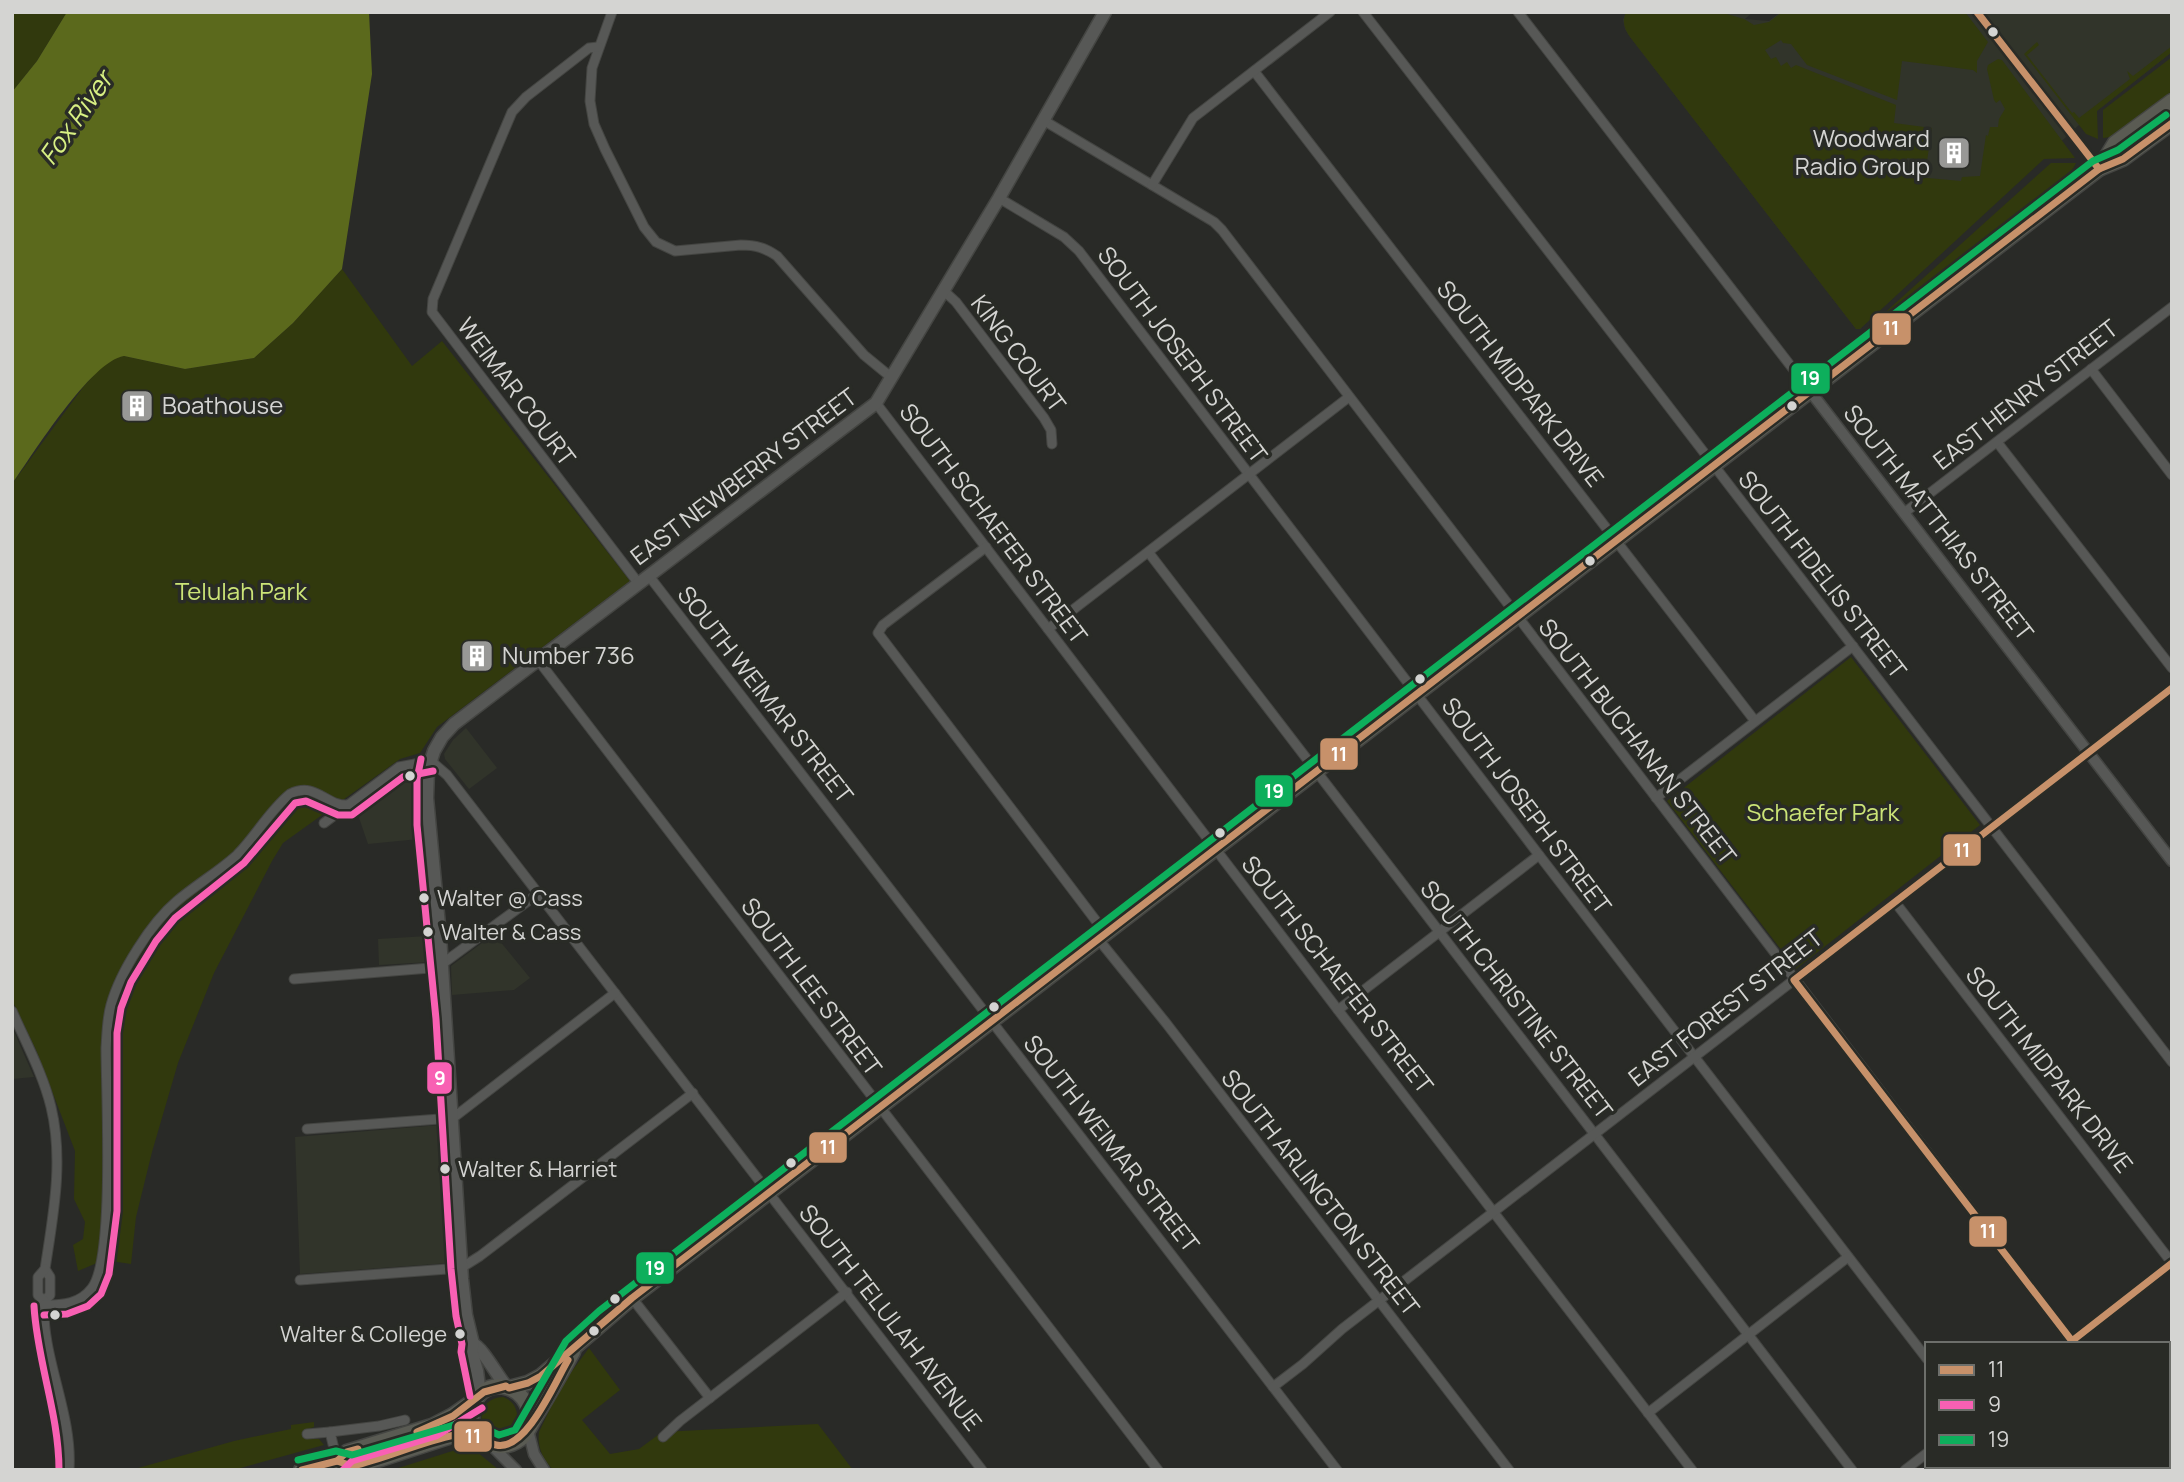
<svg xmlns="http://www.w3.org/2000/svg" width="2184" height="1482" font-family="Manrope,sans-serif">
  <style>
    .built { fill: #31342a }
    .green { fill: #31390d }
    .water { fill: #5b691c }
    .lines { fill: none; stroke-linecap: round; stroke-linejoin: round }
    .minor-casing { stroke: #444542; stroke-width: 11 }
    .tertiary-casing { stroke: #444542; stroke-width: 13 }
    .secondary-casing { stroke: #444542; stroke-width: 15 }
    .primary-casing { stroke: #444542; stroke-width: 17 }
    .minor { stroke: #575856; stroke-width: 9 }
    .tertiary { stroke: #575856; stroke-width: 10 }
    .secondary { stroke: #575856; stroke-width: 12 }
    .primary { stroke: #5a5b53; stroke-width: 14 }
    .bus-1-casing { stroke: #292b26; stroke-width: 12 }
    .bus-2-casing { stroke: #292b26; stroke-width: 12 }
    .bus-3-casing { stroke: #292b26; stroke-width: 12 }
    .bus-1 { stroke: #c7916a; stroke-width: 7 }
    .bus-2 { stroke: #f860b3; stroke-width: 7 }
    .bus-3 { stroke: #0daf5c; stroke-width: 7 }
    .bus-dot { fill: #d4d4d2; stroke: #292b26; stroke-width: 2.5 }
    .labels { text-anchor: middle; stroke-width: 7; stroke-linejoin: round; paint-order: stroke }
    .bus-label { font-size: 22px; fill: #d4d4d2; stroke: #292b26; text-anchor: start }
    .poi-label { font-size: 24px; fill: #d4d4d2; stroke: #292b26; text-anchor: start }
    .street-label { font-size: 24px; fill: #d4d4d2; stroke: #292b26 }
    .park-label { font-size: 24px; fill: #cce477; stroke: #292b26 }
    .water-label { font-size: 26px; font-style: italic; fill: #d8f083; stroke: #292b26 }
    .line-badge { stroke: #292b26; stroke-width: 2.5 }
    .badge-label { font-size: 19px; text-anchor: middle; font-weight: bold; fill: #fff }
  </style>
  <rect width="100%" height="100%" fill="#292a27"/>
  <g class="built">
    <path d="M1626,12H1753L1745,19L1769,21L1781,12H2172V52L2080,124L1860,329H1856L1630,37L1625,29L1623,20Z"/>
    <path d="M466,728L497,768L469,789L445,759L444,754L453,740Z"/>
    <path d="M407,772L414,773L419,839L368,844L356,809Z"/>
    <path d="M494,934L530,978L514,990L452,995L451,966Z"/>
    <path d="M428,936L430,962L379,965L378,939Z"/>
    <path d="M12,1027L19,1043L34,1077L12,1079Z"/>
    <path d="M440,1125L449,1263L300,1274L295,1137Z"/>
  </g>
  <g class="green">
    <path d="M12,12H67L37,61L12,92Z"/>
    <path d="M1626,12H1720L1744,19L1754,25L1769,22L1782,12H1965L1988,42L1977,61V73L1973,70L1902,61L1897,100L1807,65L1791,44L1783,43L1781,40L1765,50L1771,59L1776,57L1781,66L1787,62L1791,68L1796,65L1896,105L1894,123L1932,128L1927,161L1907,158L1905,176L1961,181L1962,177L1980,176L1986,135L1988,136L1990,127H1998L1999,119L2005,109L2000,100L1996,103L1994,100L1987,69L1988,65L1998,59L2002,60L2075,158L2044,159L1860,329H1856L1630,37C1624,28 1622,22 1626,12Z"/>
    <path d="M2037,42L2039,45L2027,55L2072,113L2074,112L2079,118L2130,79L2127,71L2133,76L2172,46V52L2097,111L2098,139L2086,134L2024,54Z"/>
    <path d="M2172,57V91L2111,137L2103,138V110Z"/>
    <path d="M2051,163H2076L2069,176L2068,174L2034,201L1817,372L1815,370L1870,326Z"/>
    <path d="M342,269L412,366L442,341L630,581L437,727L420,753L400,759L283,843L272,861L214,973L178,1063L152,1152L136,1217L131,1264L104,1260L78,1271L73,1245L83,1239L85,1222L74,1199L75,1151L37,1052L12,1000V484L84,386L106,362L114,357L124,356L185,369L254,358L293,323Z"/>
    <path d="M1851,657L1980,825L1796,969L1667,801Z"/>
    <path d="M589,1348L620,1390L582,1420L610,1454L639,1449L662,1432L818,1424L853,1470H553C543,1458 537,1448 539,1432L561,1386Z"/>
    <path d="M503,1397C516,1402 518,1411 517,1424C508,1437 495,1433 483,1426C478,1410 486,1398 503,1397Z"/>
    <path d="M314,1422V1427L305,1430L306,1439H319L324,1445L233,1470H131L234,1441L291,1429V1425Z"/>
    <path d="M462,1448L477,1452L499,1470H392Z"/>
  </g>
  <path class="water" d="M67,12H369L372,74L342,269L293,323L254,358L185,369L124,356C91,361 33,454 12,484V92L37,61Z"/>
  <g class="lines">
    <defs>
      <g id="minor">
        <path d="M612,12L592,68L590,101L594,124L605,149L644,227L656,242L675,251L741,245C756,245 765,248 777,256L864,355L892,378"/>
        <path d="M1363,12L1646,377L2172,1062"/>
        <path d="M1518,12L1810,391"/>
        <path d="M1977,12L2099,169"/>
        <path d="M598,47L589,48L526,97L512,112L433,299L432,312L639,584"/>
        <path d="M1254,71L1755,721"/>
        <path d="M1043,120L1214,222L1222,230L2074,1344"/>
        <path d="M1152,185L1193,118L1330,12"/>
        <path d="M999,198L1064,237L1079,251L1539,855L1927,1359"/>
        <path d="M944,291L956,302L1044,418L1051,430L1052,444"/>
        <path d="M2091,369L2172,475"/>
        <path d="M876,403L1338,1010L1692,1470"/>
        <path d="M1997,442L2172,668"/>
        <path d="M1904,513L2172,307"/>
        <path d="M986,547L883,625L878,633L1106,934"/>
        <path d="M1149,553L1852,1470"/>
        <path d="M649,576L1337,1470"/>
        <path d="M1048,629L1349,397"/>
        <path d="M538,660L1158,1470"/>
        <path d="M1656,798L1853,646"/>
        <path d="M324,823L399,767L431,761L447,775L982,1470"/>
        <path d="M1895,902L2172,1263"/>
        <path d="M1099,940L1166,1023L1509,1470"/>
        <path d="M294,979L430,968L442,964L539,893"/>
        <path d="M1338,1010L1539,855"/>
        <path d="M12,1011C26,1043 43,1074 51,1107C64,1161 53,1216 45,1269L50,1277V1295L44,1301C41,1358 73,1413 69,1470"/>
        <path d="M307,1129L453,1118L615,993"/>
        <path d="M300,1280L461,1268L480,1256L693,1093"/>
        <path d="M632,1298L710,1398"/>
        <path d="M44,1301L38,1295V1277L45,1269"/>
        <path d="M44,1305C63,1305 80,1304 92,1288C115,1258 106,1093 106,1048C107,1034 107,1019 111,1005C120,972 151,923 177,901C196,885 218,872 237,855C256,836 269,811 290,794C317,781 325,807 349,805"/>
        <path d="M2070,1343L2172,1263"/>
        <path d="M1273,1387L1303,1364L1342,1329L2172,688"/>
        <path d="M1648,1413L1848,1257"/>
        <path d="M307,1434L330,1432"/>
        <path d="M663,1437L680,1421L847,1292"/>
        <path d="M337,1461L330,1432L379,1426L405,1420"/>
        <path d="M1905,1470L1927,1453"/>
        <path d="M2133,1470L2138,1466"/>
      </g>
      <g id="tertiary">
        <path d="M1810,391L2172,861"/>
        <path d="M528,1430L534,1454L544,1470"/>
        <path d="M489,1443L516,1470"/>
      </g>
      <g id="secondary">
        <path d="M473,1344C482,1347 498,1377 506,1386"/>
        <path d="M480,1395L477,1371L471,1350L473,1344L466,1315L462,1279L440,936L427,798L428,770L434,751L442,737L454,724L876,403L999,198L1105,12"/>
      </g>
      <g id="primary">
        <path d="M2099,169L2115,143L2172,101"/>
        <path d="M509,1388L528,1383L541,1376L632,1298L2099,169L2123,159L2172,123"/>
        <path d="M530,1426C534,1378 472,1372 472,1417C472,1428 478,1439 488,1443C500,1449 515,1445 524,1436C529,1431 531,1424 535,1418C548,1396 561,1374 573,1352"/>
        <path d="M337,1461L352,1466L381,1459L458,1434L481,1438"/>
        <path d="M301,1470L337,1461L347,1452L432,1426L453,1415L476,1399"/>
      </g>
    </defs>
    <use href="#minor" class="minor-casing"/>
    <use href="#tertiary" class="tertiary-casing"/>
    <use href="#secondary" class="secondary-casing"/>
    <use href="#primary" class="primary-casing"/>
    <use href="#minor" class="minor"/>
    <use href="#tertiary" class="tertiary"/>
    <use href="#secondary" class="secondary"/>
    <use href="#primary" class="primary"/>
    <defs>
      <g id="bus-1">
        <path d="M1977,12L2099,169"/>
        <path d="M2172,688L1794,980L2072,1341L2172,1263"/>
        <path d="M509,1388L528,1383L541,1376L632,1298L2099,169L2123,159L2172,123"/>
        <path d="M417,1432L453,1416L484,1392L506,1386"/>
        <path d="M337,1461L352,1466C387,1458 420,1442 455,1435C470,1432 482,1442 496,1445C526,1452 555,1382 568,1360"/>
        <path d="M302,1470L337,1461L347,1452L358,1449"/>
      </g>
      <g id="bus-2">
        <path d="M421,759L417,779V825L436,1019L451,1269L456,1316L462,1344L461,1352L470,1396"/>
        <path d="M34,1306C37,1361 59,1414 59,1470"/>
        <path d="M44,1315L67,1314L88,1306L101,1294L109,1274L117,1211V1033L121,1008L131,982L156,941L175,918L244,863L295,803L306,801L338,815H352L403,777L433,771"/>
        <path d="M343,1470L352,1461L436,1436L482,1408"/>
      </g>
      <path id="bus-3" d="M298,1460L336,1451L352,1455L457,1424L484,1428L499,1435L515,1430L566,1341L599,1311L2093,161L2118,150L2166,115"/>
    </defs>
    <use href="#bus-1" class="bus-1-casing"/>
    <use href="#bus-2" class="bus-2-casing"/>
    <use href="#bus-3" class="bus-3-casing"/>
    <use href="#bus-1" class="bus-1"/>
    <use href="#bus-2" class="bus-2"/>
    <use href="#bus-3" class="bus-3"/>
  </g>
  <defs>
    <symbol id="building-square" viewBox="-11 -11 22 22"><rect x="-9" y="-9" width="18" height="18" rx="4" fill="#989896" stroke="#292b26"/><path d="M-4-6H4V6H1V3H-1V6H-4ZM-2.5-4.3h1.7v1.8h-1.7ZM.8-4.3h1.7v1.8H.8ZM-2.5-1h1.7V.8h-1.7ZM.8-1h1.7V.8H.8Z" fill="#fff"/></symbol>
  </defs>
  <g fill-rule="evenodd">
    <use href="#building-square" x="1935" y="134" width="38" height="38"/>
    <use href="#building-square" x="118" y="387" width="38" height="38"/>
    <use href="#building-square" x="458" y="637" width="38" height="38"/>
  </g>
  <g class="bus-dot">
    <circle cx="1993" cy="32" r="6"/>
    <circle cx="1792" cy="406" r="6"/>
    <circle cx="1590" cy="561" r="6"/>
    <circle cx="1420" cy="679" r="6"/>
    <circle cx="410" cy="776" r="6"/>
    <circle cx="1220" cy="833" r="6"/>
    <circle cx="424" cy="898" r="6"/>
    <circle cx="428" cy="932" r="6"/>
    <circle cx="994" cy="1007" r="6"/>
    <circle cx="791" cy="1163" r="6"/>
    <circle cx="445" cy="1169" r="6"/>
    <circle cx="615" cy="1299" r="6"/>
    <circle cx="55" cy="1315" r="6"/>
    <circle cx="594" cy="1331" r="6"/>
    <circle cx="460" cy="1334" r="6"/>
  </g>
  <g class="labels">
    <g class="bus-label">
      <text x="437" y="906">Walter @ Cass</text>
      <text x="441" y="940">Walter &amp; Cass</text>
      <text x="458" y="1177">Walter &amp; Harriet</text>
      <text x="447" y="1342" text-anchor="end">Walter &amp; College</text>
    </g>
    <g class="poi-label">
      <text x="1930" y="147" text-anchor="end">Woodward<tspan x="1930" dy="28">Radio Group</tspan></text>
      <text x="162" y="414">Boathouse</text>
      <text x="502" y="664">Number 736</text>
    </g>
    <g class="street-label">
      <text transform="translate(1018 354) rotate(53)" y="8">KING COURT</text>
      <text transform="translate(1182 355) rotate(53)" y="8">SOUTH JOSEPH STREET</text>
      <text transform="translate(1520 384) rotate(52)" y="8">SOUTH MIDPARK DRIVE</text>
      <text transform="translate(516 392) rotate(53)" y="8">WEIMAR COURT</text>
      <text transform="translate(2026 395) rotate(-38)" y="8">EAST HENRY STREET</text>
      <text transform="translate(744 477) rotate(-37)" y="8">EAST NEWBERRY STREET</text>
      <text transform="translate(1938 523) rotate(52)" y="8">SOUTH MATTHIAS STREET</text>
      <text transform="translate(993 524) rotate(53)" y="8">SOUTH SCHAEFER STREET</text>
      <text transform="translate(1822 575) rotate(52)" y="8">SOUTH FIDELIS STREET</text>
      <text transform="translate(765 695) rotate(52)" y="8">SOUTH WEIMAR STREET</text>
      <text transform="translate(1637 742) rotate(52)" y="8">SOUTH BUCHANAN STREET</text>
      <text transform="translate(1526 806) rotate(53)" y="8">SOUTH JOSEPH STREET</text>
      <text transform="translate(1337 975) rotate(52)" y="8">SOUTH SCHAEFER STREET</text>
      <text transform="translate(811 987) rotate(53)" y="8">SOUTH LEE STREET</text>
      <text transform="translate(1516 1000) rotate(52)" y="8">SOUTH CHRISTINE STREET</text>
      <text transform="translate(1726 1008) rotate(-38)" y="8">EAST FOREST STREET</text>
      <text transform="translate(2049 1070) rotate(52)" y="8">SOUTH MIDPARK DRIVE</text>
      <text transform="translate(1111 1144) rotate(52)" y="8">SOUTH WEIMAR STREET</text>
      <text transform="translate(1320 1193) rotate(52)" y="8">SOUTH ARLINGTON STREET</text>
      <text transform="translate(890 1318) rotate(52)" y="8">SOUTH TELULAH AVENUE</text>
    </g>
    <g class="park-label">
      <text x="241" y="600">Telulah Park</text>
      <text x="1823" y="821">Schaefer Park</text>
    </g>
    <g class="water-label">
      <text transform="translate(76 118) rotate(-55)" y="9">Fox River</text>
    </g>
  </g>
  <g class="line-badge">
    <rect x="1871" y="312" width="41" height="34" rx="7" fill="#c7916a"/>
    <rect x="1790" y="362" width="41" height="33" rx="7" fill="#0daf5c"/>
    <rect x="1319" y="737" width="40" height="34" rx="7" fill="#c7916a"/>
    <rect x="1254" y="774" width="40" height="34" rx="7" fill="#0daf5c"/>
    <rect x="1942" y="833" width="40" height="34" rx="7" fill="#c7916a"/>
    <rect x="426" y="1061" width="27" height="34" rx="7" fill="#f860b3"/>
    <rect x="808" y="1131" width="40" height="33" rx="7" fill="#c7916a"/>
    <rect x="1968" y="1215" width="40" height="33" rx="7" fill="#c7916a"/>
    <rect x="635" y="1251" width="40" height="34" rx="7" fill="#0daf5c"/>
    <rect x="453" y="1420" width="40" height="33" rx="7" fill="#c7916a"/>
  </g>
  <g class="badge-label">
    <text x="1891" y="335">11</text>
    <text x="1810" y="385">19</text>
    <text x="1339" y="761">11</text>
    <text x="1274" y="798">19</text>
    <text x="1962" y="857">11</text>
    <text x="440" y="1085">9</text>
    <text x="828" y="1154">11</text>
    <text x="1988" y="1238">11</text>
    <text x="655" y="1275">19</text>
    <text x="473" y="1443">11</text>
  </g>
  <rect width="2184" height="1482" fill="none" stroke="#d4d4d2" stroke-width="28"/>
  <rect x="1925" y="1342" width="245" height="126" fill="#292b26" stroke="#6d6f6b" stroke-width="2"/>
  <rect x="1939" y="1365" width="35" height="10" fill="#c7916a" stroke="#6d6f6b" stroke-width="2"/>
  <text x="1988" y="1377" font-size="21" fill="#d4d4d2">11</text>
  <rect x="1939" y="1400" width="35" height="10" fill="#f860b3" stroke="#6d6f6b" stroke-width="2"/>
  <text x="1988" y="1412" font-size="21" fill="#d4d4d2">9</text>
  <rect x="1939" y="1435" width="35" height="10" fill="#0daf5c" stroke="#6d6f6b" stroke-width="2"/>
  <text x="1988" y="1447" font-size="21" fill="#d4d4d2">19</text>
</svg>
